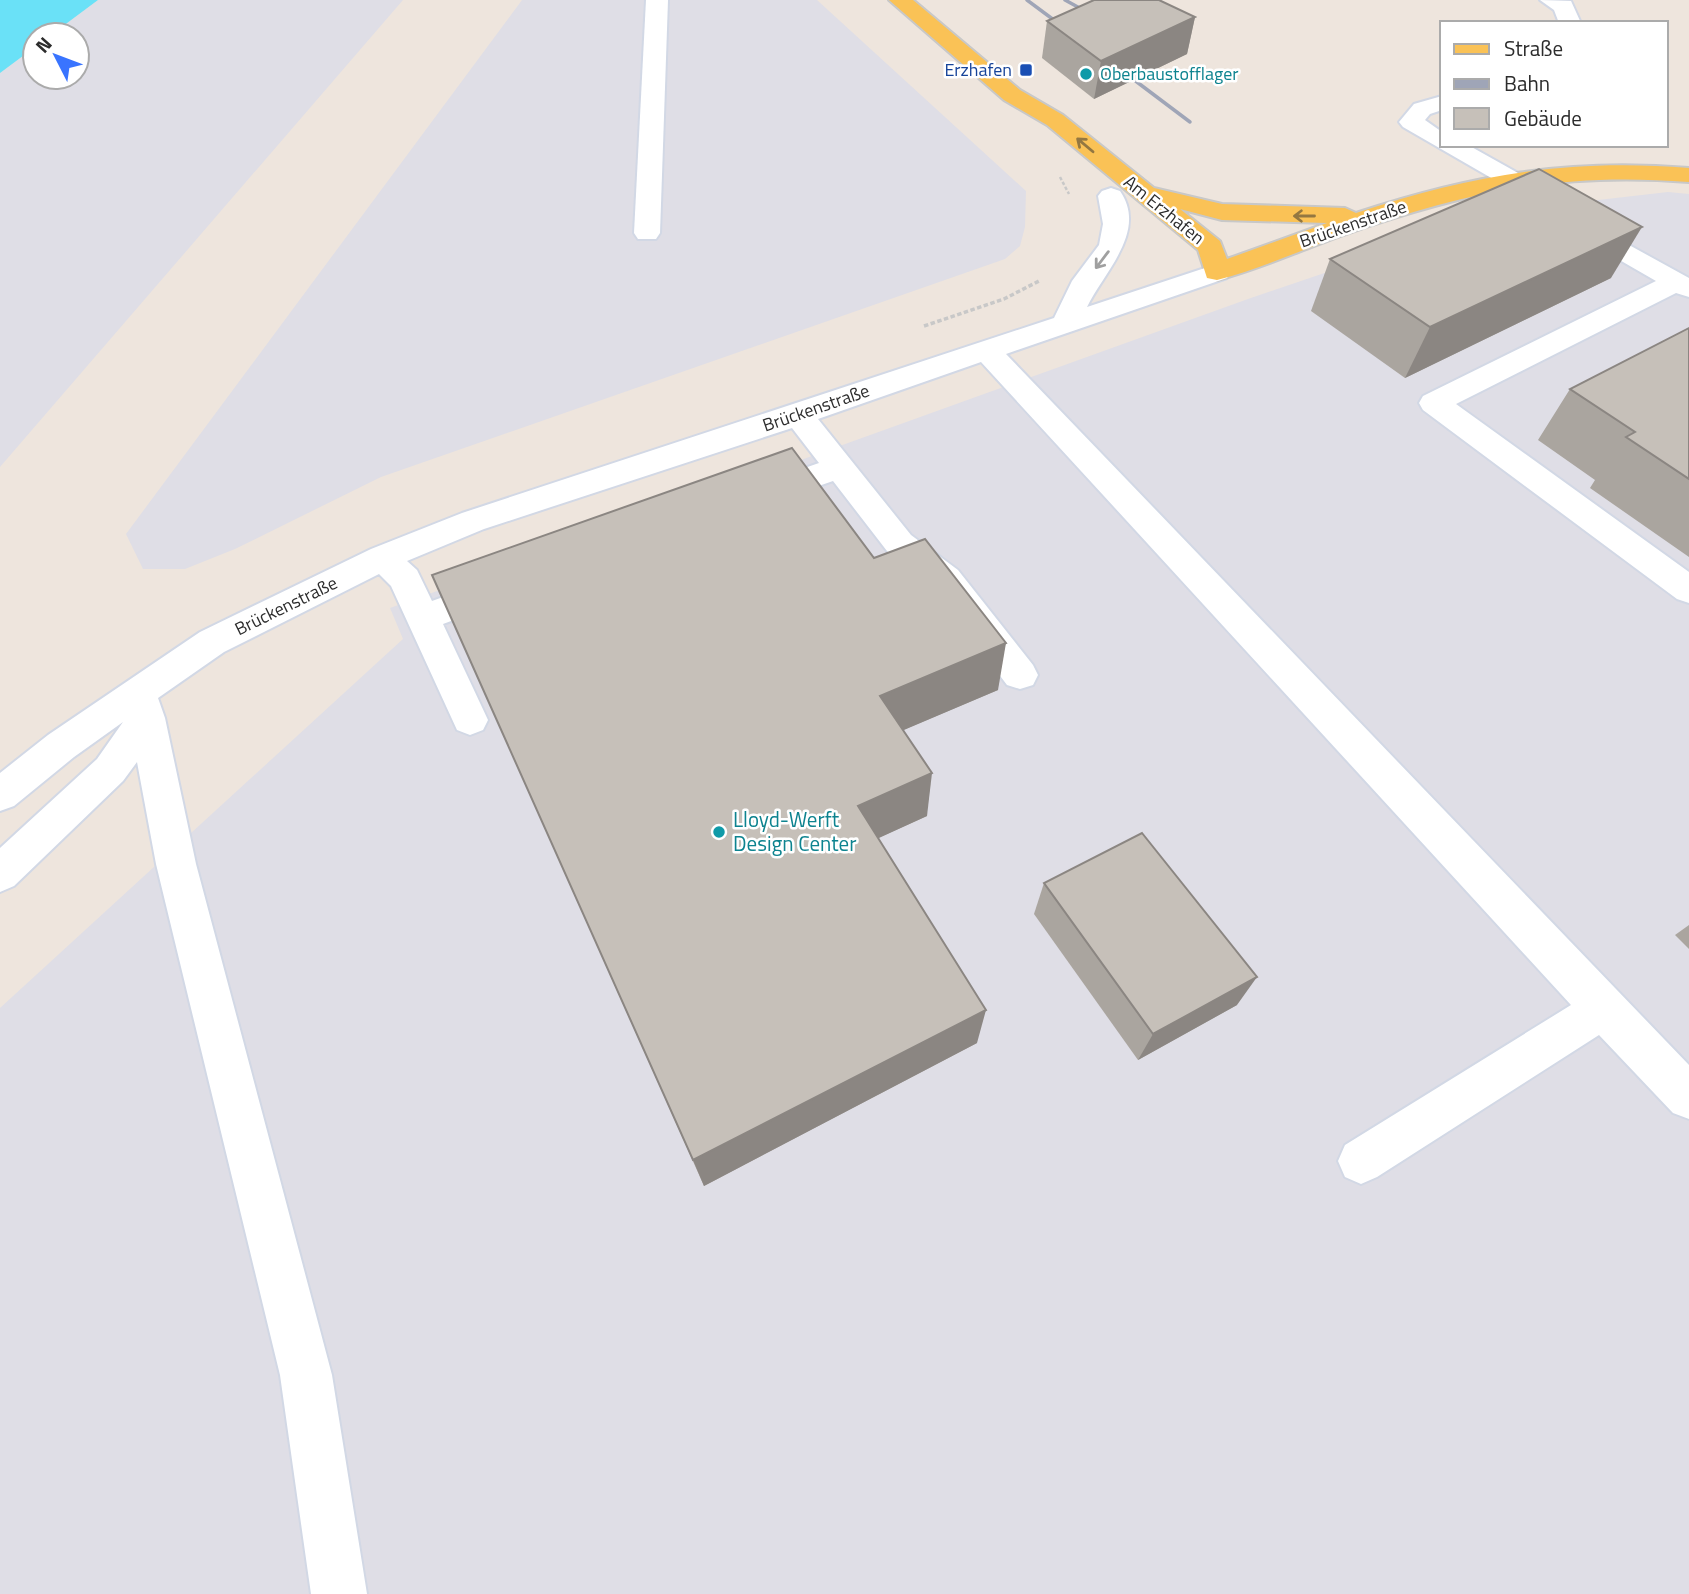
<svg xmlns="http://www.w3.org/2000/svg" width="1689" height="1594" font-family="'Titillium Web',sans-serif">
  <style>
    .industrial { fill: #dfdee6 }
    .water { fill: #6ae1f7 }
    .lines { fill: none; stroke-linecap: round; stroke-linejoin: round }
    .minor-casing { stroke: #d2d8e5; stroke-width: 4 }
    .major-casing { stroke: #c8c8c8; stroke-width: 4 }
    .path-far1 { stroke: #c8c8c8; stroke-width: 2.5; stroke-dasharray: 3.5 2; stroke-linecap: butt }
    .path { stroke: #c8c8c8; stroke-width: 3.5; stroke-dasharray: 4.5 2.5; stroke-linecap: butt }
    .minor { fill: #fff; fill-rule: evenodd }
    .major { fill: #fac256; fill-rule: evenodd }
    .rail { stroke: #9fa5b7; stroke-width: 3.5 }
    .wall { fill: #aaa59f }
    .shaded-wall { fill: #8b8682 }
    .building { fill: #c6c0b9; stroke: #8b8682; stroke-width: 2 }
    .oneway { stroke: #937741 }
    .oneway2 { stroke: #a0a0a0 }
    .transit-dot { fill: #1a4fb4; stroke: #fff; stroke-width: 2.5 }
    .culture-dot { fill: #0f9aa8; stroke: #fff; stroke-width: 2.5 }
    .labels { text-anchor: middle; stroke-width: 5; stroke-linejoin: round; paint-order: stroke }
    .far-transit-label { font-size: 18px; fill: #164399; stroke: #fff; text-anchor: end }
    .far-culture-label { font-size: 18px; fill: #0d838f; stroke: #fff; text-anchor: start }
    .far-street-label { font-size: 18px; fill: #2c2c2c; stroke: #fff }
    .culture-label { font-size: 21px; fill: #0d838f; stroke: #fff; text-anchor: start }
  </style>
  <rect width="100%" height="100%" fill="#eee5dd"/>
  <g class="industrial">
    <path d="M98,0H403L0,467V73L35,47V77H77V35H51Z"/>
    <path d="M522,0H817L1026,191L1025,227L1020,246L1005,259L381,477L235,549L185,569H143L126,534Z"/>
    <path d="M1668,192L1689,194V1594H0V1008L403,639L390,608L1248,299L1510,210Z"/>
  </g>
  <path class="water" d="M0,0H98L51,35H35V47L0,73Z"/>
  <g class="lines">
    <defs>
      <g id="minor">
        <path d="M646,0H668L660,233L656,239H638L634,233Z"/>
        <path d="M1540,0L1571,1L1581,23H1559L1554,10Z"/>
        <path d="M1442,96V110L1430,114L1425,120L1442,132V145H1468L1518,173L1522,178L1518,183H1500L1403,127L1399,122L1414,104Z"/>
        <path d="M1111,188L1120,191C1148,231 1104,272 1087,307L1217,264L1227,266L1231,272L1227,278L1006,354L1689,1065V1119L1673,1113L1599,1035L1377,1177L1361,1184L1345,1177L1338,1161L1345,1145L1571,1005L981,362L818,419L911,535L958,570L1033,665L1038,675L1033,685L1020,689L1007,685L934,588L887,551L833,481L764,505L753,502L748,494L753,486L819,463L792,428L484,529L407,561L417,570L432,601L496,578L508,582L513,591L508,600L443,624L488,720L483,730L470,735L457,730L391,586L379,574L224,652L158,698L165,718L196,864L332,1375L367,1594H311L280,1375L156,864L137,762L123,781L14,886L0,892V848L97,759L123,722L74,757L14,806L0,811V773L48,735L200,632L371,549L462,513L1054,318L1072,281L1099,245L1103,224L1098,196L1102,191Z"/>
        <path d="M1580,218L1689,278V297L1676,293L1456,404L1689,572V603L1677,599L1423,410L1419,403L1423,396L1656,281L1571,232L1567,226L1571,220Z"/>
      </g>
      <path id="major" d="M889,0H913L1020,90L1063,115L1154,188L1222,204L1345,208L1356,213C1471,175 1568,158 1689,168V182C1558,172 1466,192 1343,235C1301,250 1260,269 1217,280L1207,278L1198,250L1047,125L1004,100ZM1180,209L1222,220L1327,223L1227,259L1220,241Z"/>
    </defs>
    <use href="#minor" class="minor-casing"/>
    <use href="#major" class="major-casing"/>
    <path class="path-far1" d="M1060,177L1069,194"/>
    <path class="path" d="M924,326L1004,299L1039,281"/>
    <use href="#minor" class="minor"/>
    <use href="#major" class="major"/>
    <g class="rail">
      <path d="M1027,0L1066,29"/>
      <path d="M1065,0L1096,17"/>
      <path d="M1117,67L1190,122"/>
    </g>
  </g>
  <g class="wall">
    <path d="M1195,17L1187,54L1094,99L1042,58L1047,21Z"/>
    <path d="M1330,259L1611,278L1405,378L1311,311Z"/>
    <path d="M1689,328V557L1590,488L1595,480L1538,440L1570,389Z"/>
    <path d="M432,575L998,690L903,730L927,816L878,838L977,1043L704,1186Z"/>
    <path d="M1044,883L1237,1005L1138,1060L1034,914Z"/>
    <path d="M1689,925V949L1675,935Z"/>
  </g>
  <g class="shaded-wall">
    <path d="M1195,17L1187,54L1094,99L1101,61Z"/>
    <path d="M1642,227L1611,278L1405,378L1430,327Z"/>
    <path d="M1006,643L998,690L878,741L880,696Z"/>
    <path d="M932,773L927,816L857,848L858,806Z"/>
    <path d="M1257,977L1237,1005L1138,1060L1153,1034Z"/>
    <path d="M986,1010L977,1043L704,1186L693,1160Z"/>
  </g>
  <g class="building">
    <path d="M1094,0H1159L1195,17L1101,61L1047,21Z"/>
    <path d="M1539,169L1642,227L1430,327L1330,259Z"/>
    <path d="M1689,328V479L1626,437L1635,432L1570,389Z"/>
    <path d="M792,448L874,558L925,539L1006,643L880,696L932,773L858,806L986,1010L693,1160L432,575Z"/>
    <path d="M1142,833L1257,977L1153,1034L1044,883Z"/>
  </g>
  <defs><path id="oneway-shaft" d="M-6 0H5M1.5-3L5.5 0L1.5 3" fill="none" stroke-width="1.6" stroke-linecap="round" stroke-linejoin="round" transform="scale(1.75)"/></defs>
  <g class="oneway">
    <use href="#oneway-shaft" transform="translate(1085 145) rotate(-140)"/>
    <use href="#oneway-shaft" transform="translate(1304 216) rotate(-180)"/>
  </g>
  <use class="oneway2" href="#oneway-shaft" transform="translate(1102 260) rotate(127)"/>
  <rect class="transit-dot" x="1019" y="63" width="14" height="14" rx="3.5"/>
  <g class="culture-dot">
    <circle cx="1086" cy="74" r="7"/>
    <circle cx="719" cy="832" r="7"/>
  </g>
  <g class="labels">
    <g class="far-transit-label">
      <text x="1012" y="76">Erzhafen</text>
    </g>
    <g class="far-culture-label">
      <text x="1100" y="80">Oberbaustofflager</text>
    </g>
    <g class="far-street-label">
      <text transform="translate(1164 210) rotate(39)" y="6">Am Erzhafen</text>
      <text transform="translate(1353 224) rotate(-19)" y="6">Brückenstraße</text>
      <text transform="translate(816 408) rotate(-19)" y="6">Brückenstraße</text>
      <text transform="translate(286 606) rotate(-26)" y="6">Brückenstraße</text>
    </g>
    <g class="culture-label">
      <text x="733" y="827">Lloyd-Werft<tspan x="733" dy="24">Design Center</tspan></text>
    </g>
  </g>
  <rect x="1440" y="21" width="228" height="126" fill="#ffffff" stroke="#ababab" stroke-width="2"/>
  <rect x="1454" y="44" width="35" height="10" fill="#fac256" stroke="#ababab" stroke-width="2"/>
  <text x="1504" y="56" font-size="21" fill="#2c2c2c">Straße</text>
  <rect x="1454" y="79" width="35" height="10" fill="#9fa5b7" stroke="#ababab" stroke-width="2"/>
  <text x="1504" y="91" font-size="21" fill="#2c2c2c">Bahn</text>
  <rect x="1454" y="108" width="35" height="21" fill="#c6c0b9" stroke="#ababab" stroke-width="2"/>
  <text x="1504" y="126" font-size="21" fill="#2c2c2c">Gebäude</text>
  <g transform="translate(56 56) rotate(312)"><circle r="33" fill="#ffffff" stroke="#ababab" stroke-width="2"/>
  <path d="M0-5L12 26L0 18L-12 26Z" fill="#3974ff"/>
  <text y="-10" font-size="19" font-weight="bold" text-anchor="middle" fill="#2c2c2c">N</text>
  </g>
</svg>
